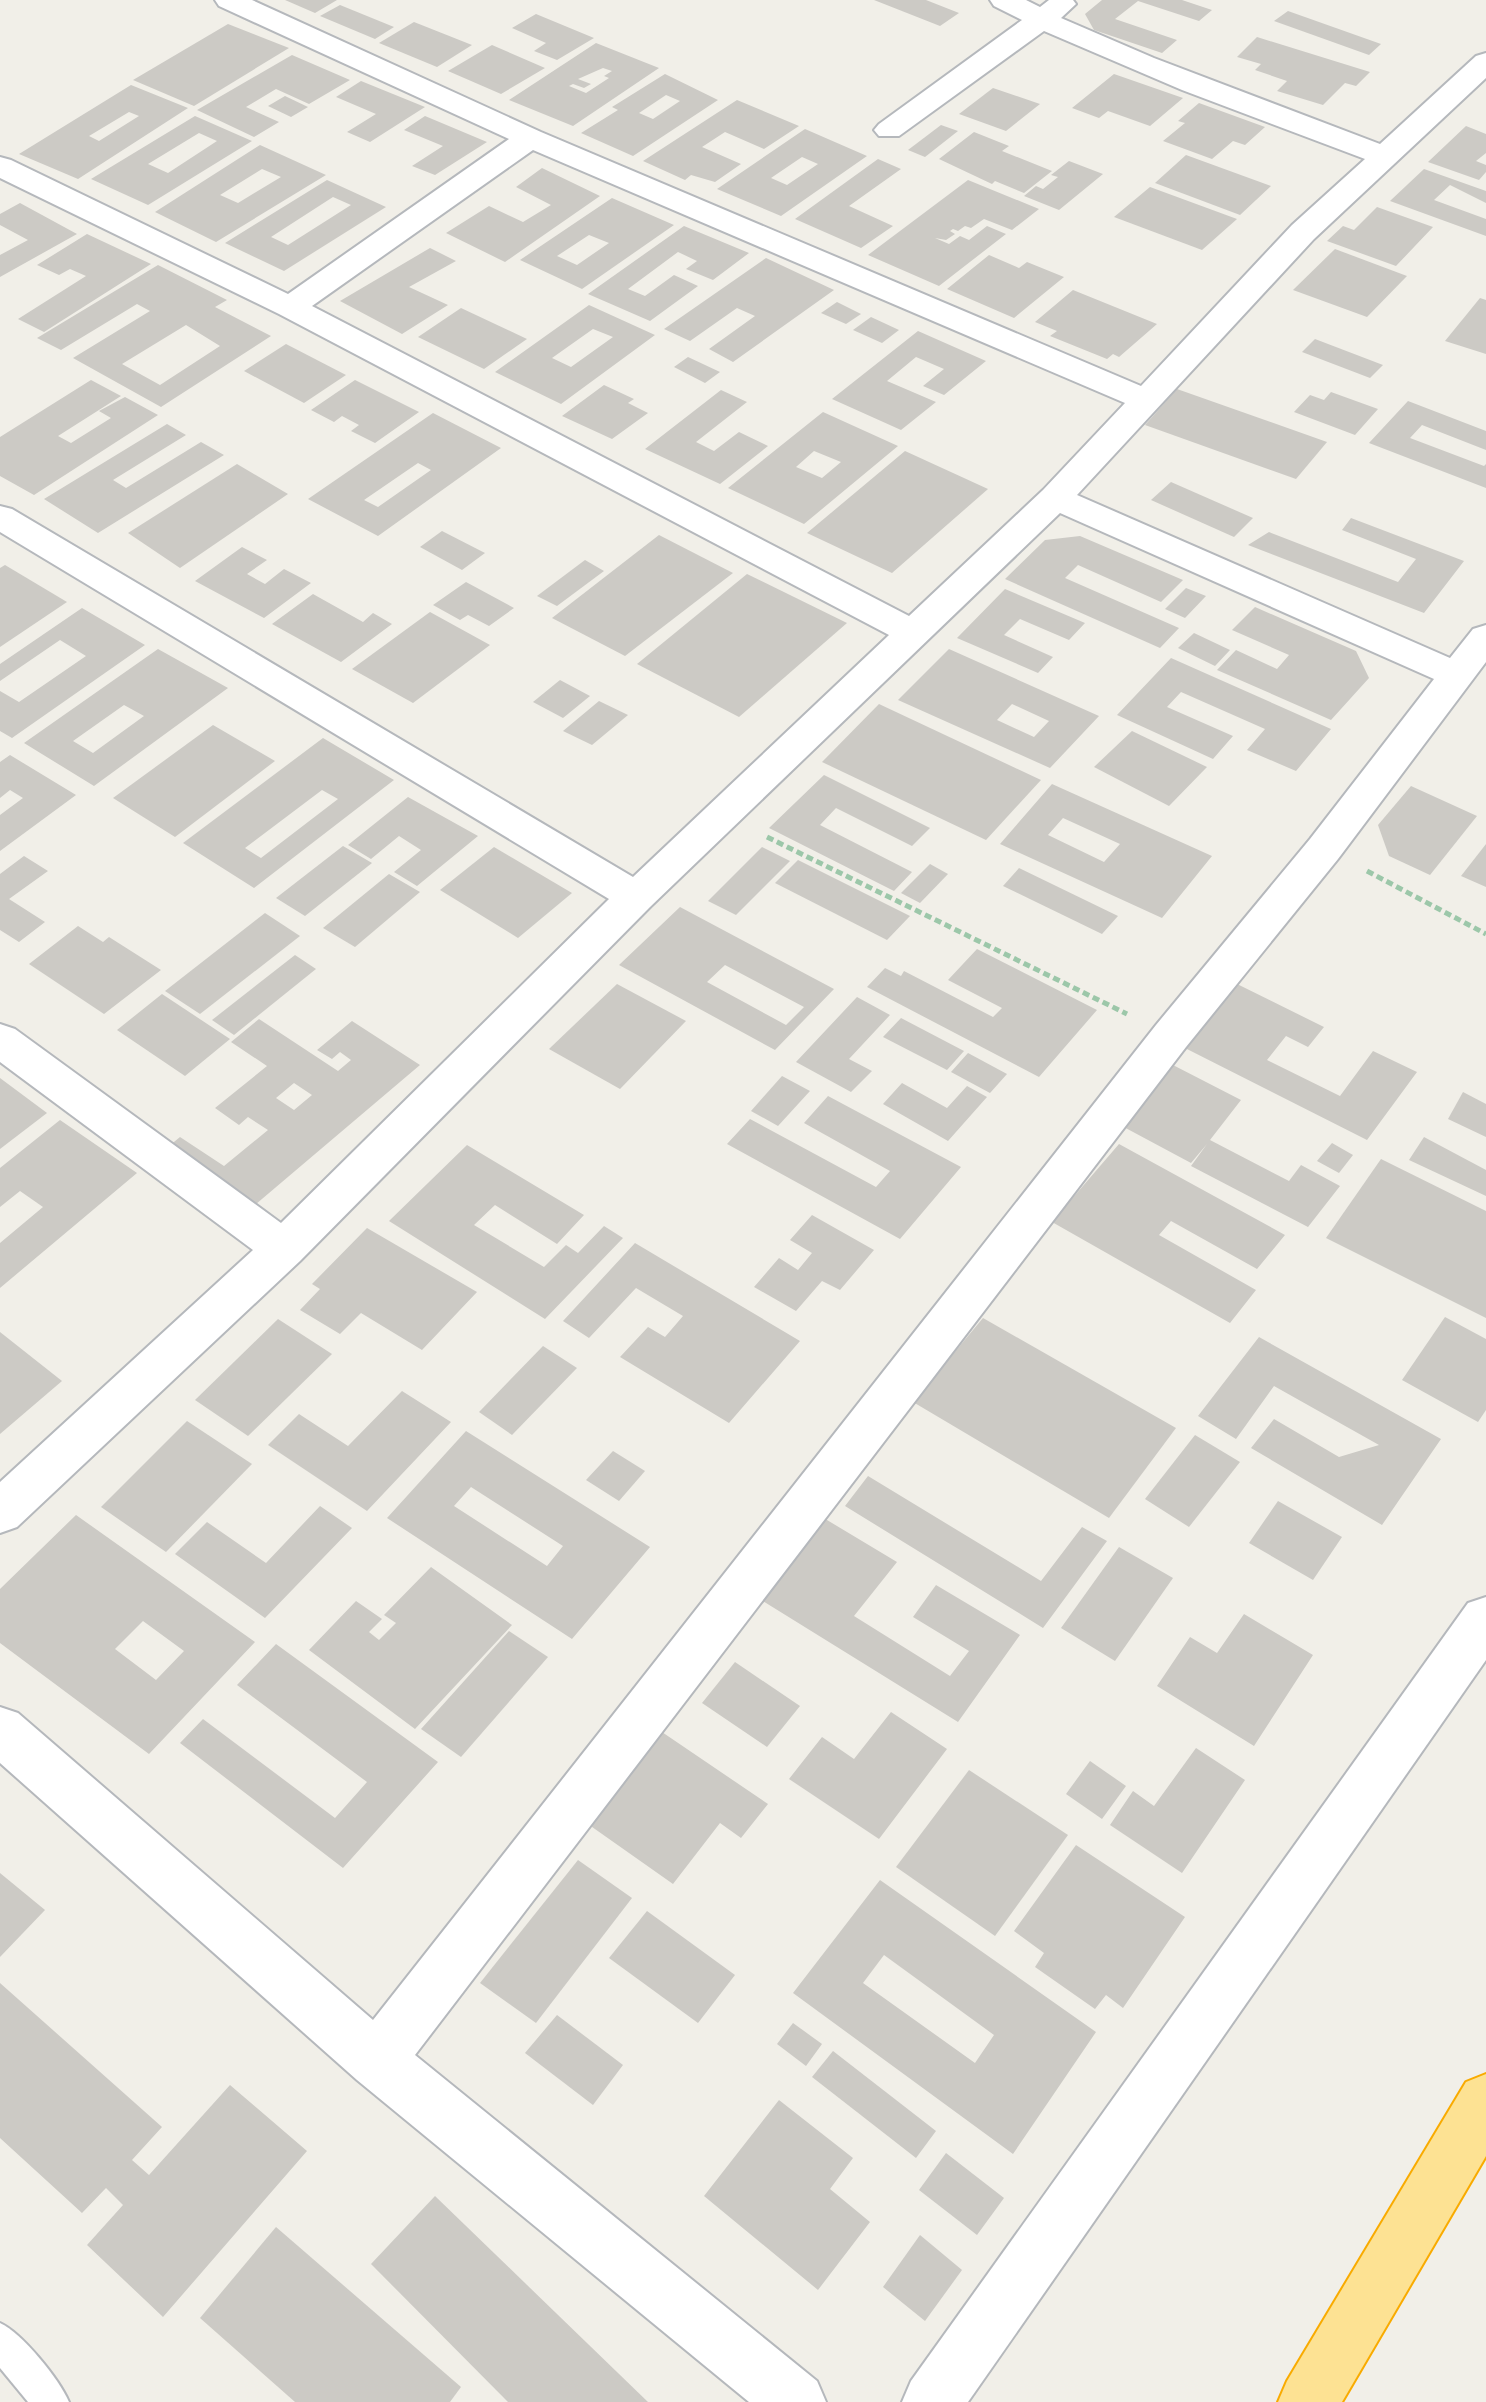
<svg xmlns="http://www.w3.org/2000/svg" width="1486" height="2402" font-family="'Roboto Condensed',sans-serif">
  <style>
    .building { fill: #cccac5; fill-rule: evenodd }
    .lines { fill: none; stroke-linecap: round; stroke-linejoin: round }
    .lane-casing { stroke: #b5b8bc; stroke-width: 4 }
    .street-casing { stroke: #b5b8bc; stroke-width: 4 }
    .highway-casing { stroke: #f9ab00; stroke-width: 4 }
    .path { stroke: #9cc7a9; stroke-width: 5; stroke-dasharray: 7 4; stroke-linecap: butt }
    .lane { fill: #fff; fill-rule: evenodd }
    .street { fill: #fff; fill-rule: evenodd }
    .highway { fill: #fde293; fill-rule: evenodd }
  </style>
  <rect width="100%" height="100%" fill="#f1efe8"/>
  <g class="building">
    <path d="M285,0H337L315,13Z"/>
    <path d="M874,0H926L959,13L940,26Z"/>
    <path d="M1102,0H1182L1212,10L1199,21L1138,1L1115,19L1177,40L1162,53L1094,30L1085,14Z"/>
    <path d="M340,5L394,27L375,39L320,16Z"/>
    <path d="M1288,11L1381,44L1369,55L1274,21Z"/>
    <path d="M536,14L594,38L557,60L534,51L546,43L512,28Z"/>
    <path d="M414,22L472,45L437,67L379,43Z"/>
    <path d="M228,24L289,48L194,106L133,80Z"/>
    <path d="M1257,37L1370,72L1356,86L1345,83L1323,105L1277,91L1287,81L1255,70L1261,64L1237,57Z"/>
    <path d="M596,43L659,68L573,126L509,100ZM603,68L612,71L604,76L609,78L586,93L569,86L573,84L584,88L591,84L578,79Z"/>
    <path d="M492,45L545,68L501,94L448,71Z"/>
    <path d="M292,55L350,80L309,104L276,89L246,107L279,122L254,137L197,110Z"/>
    <path d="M665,74L718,100L633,156L581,133L618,110L612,107ZM666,95L680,101L653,119L639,113Z"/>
    <path d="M1114,74L1183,98L1150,126L1108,111L1099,118L1072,108Z"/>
    <path d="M361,81L425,107L370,142L347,132L376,114L336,97Z"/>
    <path d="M131,85L188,108L78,179L19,154ZM129,112L139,116L99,141L89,136Z"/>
    <path d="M993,88L1040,104L1006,131L959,114Z"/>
    <path d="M285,96L308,107L291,117L268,106Z"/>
    <path d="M737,100L799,126L764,149L725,132L702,147L741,164L715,182L691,175L685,180L643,161Z"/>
    <path d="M1199,103L1265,127L1245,145L1233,141L1212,159L1163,141L1185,123L1178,121Z"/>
    <path d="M195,116L252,141L148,205L91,179ZM199,133L217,141L168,173L148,164Z"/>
    <path d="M425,116L487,142L435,175L412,166L443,146L404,130Z"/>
    <path d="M941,125L958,131L925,157L908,150Z"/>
    <path d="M1466,126L1486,134V153L1476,161L1486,165V172L1479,180L1428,162Z"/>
    <path d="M805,129L867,156L781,216L717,189ZM802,157L818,164L787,185L771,178Z"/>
    <path d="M974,132L1009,146L1002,151L1052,171L1024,193L995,181L992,184L939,159Z"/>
    <path d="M260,145L326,175L216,242L155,212ZM262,169L281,177L238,203L220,195Z"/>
    <path d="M1186,155L1271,186L1240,215L1155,183Z"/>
    <path d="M878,159L901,169L849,206L893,226L861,248L795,219Z"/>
    <path d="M1069,161L1103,174L1059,210L1024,196L1036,186L1043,189L1058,177L1051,175Z"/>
    <path d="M542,168L600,196L505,262L446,233L489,206L523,222L551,205L516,187Z"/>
    <path d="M1424,169L1486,191V203L1450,185L1434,200L1486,219V236L1390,201Z"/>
    <path d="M327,180L386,207L284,271L225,243ZM333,197L351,205L288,245L271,237Z"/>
    <path d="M968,180L1039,209L1012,230L984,219L971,228L965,226L958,231L953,229L950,231L955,234L946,240L935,238L949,244L960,236L969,240L987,226L1006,234L939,286L868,255Z"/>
    <path d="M1150,187L1237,219L1202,250L1114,217Z"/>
    <path d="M612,198L674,225L582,289L520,260ZM589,235L609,243L577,265L557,256Z"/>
    <path d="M20,203L77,234L0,277V255L28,240L0,225V214Z"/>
    <path d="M1377,207L1433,227L1396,266L1327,241L1343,226L1354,230Z"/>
    <path d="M684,226L749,253L713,280L686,269L697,261L678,252L628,289L645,296L674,275L698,286L650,321L588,294Z"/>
    <path d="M87,234L151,264L44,332L18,319L86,276L70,269L59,275L37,265Z"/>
    <path d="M430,248L456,261L409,287L448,305L402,334L340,301Z"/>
    <path d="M1335,249L1407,276L1367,317L1293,290Z"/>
    <path d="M989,255L1019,268L1027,262L1064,277L1014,318L947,289Z"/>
    <path d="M766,258L834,290L733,362L709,349L755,316L737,308L690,341L664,329Z"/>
    <path d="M158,265L227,300L215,307L271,336L161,407L73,358L150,311L137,304L61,350L37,338ZM186,325L220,346L160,385L122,364Z"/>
    <path d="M1073,290L1157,324L1119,357L1113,354L1107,359L1050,336L1057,331L1035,322Z"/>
    <path d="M1480,298L1486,300V354L1445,341Z"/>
    <path d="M837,302L861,314L846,324L821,313Z"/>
    <path d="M589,305L655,335L561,404L495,372ZM593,329L613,337L571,367L552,358Z"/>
    <path d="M461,308L527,339L484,369L418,337Z"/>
    <path d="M871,317L899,330L882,343L853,330Z"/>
    <path d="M918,331L986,361L944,395L923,386L944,369L916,357L887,381L936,402L901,430L832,399Z"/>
    <path d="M1315,339L1383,365L1370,378L1302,352Z"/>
    <path d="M286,344L346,375L304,403L244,371Z"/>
    <path d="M688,357L720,372L705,383L674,367Z"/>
    <path d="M91,380L121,396L58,436L71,443L111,418L99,411L125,397L158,415L34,495L0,476V437Z"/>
    <path d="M355,380L419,412L375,443L351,431L359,425L342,416L334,422L311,410Z"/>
    <path d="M604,385L634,399L628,403L648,413L612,439L562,416Z"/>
    <path d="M1177,389L1327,442L1296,479L1145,425Z"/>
    <path d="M721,390L747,402L696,442L714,451L739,432L768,446L720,484L645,449Z"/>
    <path d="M1331,392L1378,409L1355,435L1294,412L1310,395L1324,400Z"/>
    <path d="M1408,401L1486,431V450L1422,425L1410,438L1484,466L1486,464V488L1369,443Z"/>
    <path d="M823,412L898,446L804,524L728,488ZM814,451L841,462L822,478L796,467Z"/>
    <path d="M433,413L501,448L378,536L308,499ZM418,463L431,470L378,507L364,500Z"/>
    <path d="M167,424L186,435L113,480L126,488L201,442L224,455L98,533L44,499Z"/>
    <path d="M905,451L988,489L892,573L807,533Z"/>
    <path d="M237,464L288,494L180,568L128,533Z"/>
    <path d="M1171,482L1253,518L1234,537L1151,500Z"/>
    <path d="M1351,518L1464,561L1424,613L1248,545L1269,532L1398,582L1416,559L1342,530Z"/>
    <path d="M442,531L485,553L462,570L420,547Z"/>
    <path d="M659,535L733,573L625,656L552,618Z"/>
    <path d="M1080,536L1183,580L1161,602L1078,565L1065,578L1179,628L1160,648L1005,579L1045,540Z"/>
    <path d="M242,547L267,560L247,574L265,584L284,569L311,583L264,618L195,581Z"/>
    <path d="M585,560L604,571L557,606L537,596Z"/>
    <path d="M5,565L67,602L0,647V568Z"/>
    <path d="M747,574L847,623L739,717L637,664Z"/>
    <path d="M466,582L514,608L489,626L468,615L460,620L433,605Z"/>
    <path d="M1186,588L1206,596L1185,618L1165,609Z"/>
    <path d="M1005,589L1085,623L1069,640L1020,619L1004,635L1053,657L1038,673L957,638Z"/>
    <path d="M313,594L363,622L373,613L392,624L341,662L272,624Z"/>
    <path d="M1255,607L1356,651L1369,678L1331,720L1217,670L1236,650L1277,669L1289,655L1232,630Z"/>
    <path d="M82,608L145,645L12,738L0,731V691L19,702L86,656L60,640L0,681V664Z"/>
    <path d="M430,612L490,645L413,703L352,669Z"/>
    <path d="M1194,633L1230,650L1215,666L1178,648Z"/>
    <path d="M158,649L228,688L94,786L24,743ZM124,705L144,716L93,753L73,741Z"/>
    <path d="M949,649L1099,716L1050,768L898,700ZM1012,704L1049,721L1034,737L997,720Z"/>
    <path d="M1171,658L1331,729L1296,771L1247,750L1265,729L1181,692L1167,707L1233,736L1213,759L1117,715Z"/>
    <path d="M560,680L590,696L563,718L533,702Z"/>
    <path d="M599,701L628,715L592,745L563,731Z"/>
    <path d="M879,704L1041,780L986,840L822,762Z"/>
    <path d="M213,725L275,761L175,837L113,798Z"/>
    <path d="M1132,731L1207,767L1169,806L1094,767Z"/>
    <path d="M323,738L394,780L254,888L183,843ZM322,790L338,799L261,858L245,848Z"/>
    <path d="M10,755L76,795L0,851V815L23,798L10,790L0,798V762Z"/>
    <path d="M824,775L930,828L912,846L836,808L820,825L912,872L894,891L769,828Z"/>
    <path d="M1052,784L1212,856L1162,918L1000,844ZM1063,818L1120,844L1104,862L1048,835Z"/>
    <path d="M1411,786L1477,816L1430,875L1389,856L1378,825Z"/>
    <path d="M408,797L478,836L417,886L394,872L421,850L399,836L371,859L348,845Z"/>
    <path d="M1486,844V887L1461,876Z"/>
    <path d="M343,846L372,863L305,916L276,898Z"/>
    <path d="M494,847L572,893L518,938L440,890Z"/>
    <path d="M762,847L790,861L736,915L708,901Z"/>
    <path d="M24,856L48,871L9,899L45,922L19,942L0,930V874Z"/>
    <path d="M798,860L910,916L887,940L775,883Z"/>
    <path d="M930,864L948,874L920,903L901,893Z"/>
    <path d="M1019,868L1118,916L1102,934L1003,886Z"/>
    <path d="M389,874L420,892L355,947L323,928Z"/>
    <path d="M680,907L834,989L775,1050L619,965ZM725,965L804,1007L786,1025L707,982Z"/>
    <path d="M265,913L300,936L200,1014L165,991Z"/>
    <path d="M78,926L103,942L109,937L161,970L104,1014L29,964Z"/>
    <path d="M977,949L1097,1010L1039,1077L867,987L885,968L901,976L904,971L993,1017L1002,1008L948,980Z"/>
    <path d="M295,955L316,969L234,1035L212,1020Z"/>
    <path d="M1233,982L1324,1027L1308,1047L1286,1036L1267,1060L1340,1096L1373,1051L1417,1072L1367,1140L1181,1046Z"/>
    <path d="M617,984L686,1021L620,1089L549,1049Z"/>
    <path d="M162,994L230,1039L185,1076L117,1030Z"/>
    <path d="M857,997L890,1015L849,1059L872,1071L851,1092L796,1062Z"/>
    <path d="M901,1018L964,1051L947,1070L883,1037Z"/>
    <path d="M259,1019L338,1071L351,1060L340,1052L332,1059L317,1050L352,1021L420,1065L242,1216L157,1156L180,1137L224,1166L268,1130L248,1117L239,1125L215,1108L267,1066L231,1042ZM294,1083L312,1095L294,1110L276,1098Z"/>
    <path d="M968,1053L1007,1074L990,1093L951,1072Z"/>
    <path d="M1171,1064L1241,1100L1210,1140L1289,1181L1301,1165L1340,1186L1308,1227L1191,1166L1207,1144L1191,1163L1120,1125Z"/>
    <path d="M782,1076L810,1091L778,1126L751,1111Z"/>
    <path d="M0,1078L47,1113L0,1149Z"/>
    <path d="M902,1083L947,1108L967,1086L987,1097L948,1141L883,1104Z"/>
    <path d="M1463,1092L1486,1104V1137L1448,1119Z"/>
    <path d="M828,1096L961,1167L900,1239L727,1144L750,1119L876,1187L890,1171L804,1123Z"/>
    <path d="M60,1120L137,1173L0,1288V1243L43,1207L20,1191L0,1207V1168Z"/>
    <path d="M1424,1137L1486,1170V1196L1409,1160Z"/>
    <path d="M1332,1143L1353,1155L1339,1173L1317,1161Z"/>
    <path d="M1119,1144L1285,1235L1257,1269L1171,1221L1159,1235L1256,1290L1230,1323L1052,1222Z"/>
    <path d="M467,1145L584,1215L557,1244L495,1205L474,1225L544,1267L566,1245L578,1253L604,1226L623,1238L545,1319L389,1221Z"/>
    <path d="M1381,1159L1486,1211V1318L1326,1238Z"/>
    <path d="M812,1215L874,1250L840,1290L822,1281L796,1311L754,1287L779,1258L798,1270L812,1253L790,1240Z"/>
    <path d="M367,1228L477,1292L422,1350L361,1313L340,1334L300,1310L320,1289L312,1284Z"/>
    <path d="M635,1243L800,1341L729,1423L620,1357L648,1327L665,1337L683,1316L636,1288L589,1338L563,1321Z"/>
    <path d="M1445,1317L1486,1339V1410L1478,1422L1402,1380Z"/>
    <path d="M983,1318L1176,1428L1109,1518L913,1402Z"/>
    <path d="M278,1319L332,1354L248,1436L195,1400Z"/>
    <path d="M0,1332L62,1381L0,1434Z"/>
    <path d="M1259,1337L1441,1439L1382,1525L1251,1448L1274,1419L1339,1457L1379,1445L1274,1386L1236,1439L1198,1416Z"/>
    <path d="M543,1346L577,1368L512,1435L479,1412Z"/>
    <path d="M402,1391L451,1422L367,1511L268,1445L299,1414L348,1446Z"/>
    <path d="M187,1421L252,1464L166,1552L101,1507Z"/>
    <path d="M466,1431L650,1547L572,1639L387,1518ZM471,1487L563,1546L547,1566L454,1506Z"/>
    <path d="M1195,1435L1240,1462L1189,1527L1145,1499Z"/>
    <path d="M613,1451L645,1471L619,1501L586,1480Z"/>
    <path d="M868,1476L1041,1581L1082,1527L1107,1541L1043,1628L845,1506Z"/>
    <path d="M1278,1501L1342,1537L1313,1580L1249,1543Z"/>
    <path d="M320,1506L352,1528L265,1618L175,1554L207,1522L266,1563Z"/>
    <path d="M76,1515L255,1642L149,1754L0,1643V1589ZM143,1621L184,1651L156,1680L115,1649Z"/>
    <path d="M822,1517L897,1562L854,1616L950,1676L969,1651L913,1617L936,1585L1020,1635L958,1722L758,1598Z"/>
    <path d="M1119,1547L1173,1578L1115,1661L1061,1628Z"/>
    <path d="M431,1567L512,1625L415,1729L309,1650L356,1601L382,1619L369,1632L379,1640L396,1623L384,1615Z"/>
    <path d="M1244,1614L1313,1655L1254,1746L1157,1686L1190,1637L1217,1653Z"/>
    <path d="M509,1631L548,1657L461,1757L421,1729Z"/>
    <path d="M276,1644L438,1762L343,1868L180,1743L203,1719L335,1818L367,1782L237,1685Z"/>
    <path d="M735,1662L800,1706L767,1747L702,1703Z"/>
    <path d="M891,1712L947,1749L879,1839L789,1779L822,1737L854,1759Z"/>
    <path d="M659,1730L768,1804L741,1838L720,1823L673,1884L585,1822Z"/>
    <path d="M1196,1748L1245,1780L1182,1873L1110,1825L1133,1791L1154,1806Z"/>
    <path d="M1090,1761L1126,1786L1102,1819L1066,1794Z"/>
    <path d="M969,1770L1068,1835L995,1936L896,1867Z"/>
    <path d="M1076,1845L1185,1917L1123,2008L1106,1995L1095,2009L1035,1967L1044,1953L1014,1931Z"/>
    <path d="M578,1860L632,1898L536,2023L480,1983Z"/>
    <path d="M0,1873L45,1910L0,1957Z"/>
    <path d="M880,1880L1096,2032L1013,2154L793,1993ZM884,1955L994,2035L975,2063L863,1983Z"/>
    <path d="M647,1911L735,1975L698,2023L609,1958Z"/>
    <path d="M0,1983L162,2127L132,2160L149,2175L230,2085L307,2151L163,2317L87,2245L123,2205L106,2188L82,2213L0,2138Z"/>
    <path d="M557,2015L623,2065L593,2105L525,2053Z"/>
    <path d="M793,2023L822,2044L806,2066L777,2044Z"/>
    <path d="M833,2051L936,2131L916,2158L812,2077Z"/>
    <path d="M779,2100L853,2158L830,2189L870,2222L818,2290L704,2196Z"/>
    <path d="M946,2153L1004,2198L977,2235L919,2190Z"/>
    <path d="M435,2196L648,2402H508L371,2264Z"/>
    <path d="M276,2227L461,2387L450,2402H295L200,2318Z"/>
    <path d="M920,2235L962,2270L925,2321L883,2287Z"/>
  </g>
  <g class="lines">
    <defs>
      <path id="lane" d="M0,2323C22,2333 59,2379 69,2402H28L0,2368Z"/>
      <g id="street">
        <path d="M215,0H252L541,132L1141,386L1292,225L1365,159L1182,90L1044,31L899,136H879L874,130L879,124L1022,20L994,6L990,0H1026L1040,7L1049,0H1073L1076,4L1061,18L1154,58L1380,144L1476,56L1486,53V78L1314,239L1077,495L1450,658L1473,629L1486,625V662L1338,859L1186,1047L415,2055L817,2381L826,2402H749L357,2080L0,1763V1707L18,1713L373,2020L1156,1025L1310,839L1434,679L1060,513L650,907L300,1261L17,1527L0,1533V1482L253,1250L0,1062V1024L15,1029L281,1223L609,899L0,532V506L12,509L633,877L889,635L279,314L0,178V157L11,160L288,294L509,139L219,6ZM533,150L1125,403L1043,490L909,616L312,306Z"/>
        <path d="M1486,1597V1660L968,2402H902L911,2381L1468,1603Z"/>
      </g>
      <path id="highway" d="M1486,2074V2156L1342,2402H1278L1287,2381L1466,2082Z"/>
    </defs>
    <use href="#lane" class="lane-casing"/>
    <use href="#street" class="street-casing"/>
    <use href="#highway" class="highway-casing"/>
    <g class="path">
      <path d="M767,837L1127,1014"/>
      <path d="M1367,871L1486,934"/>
    </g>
    <use href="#lane" class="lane"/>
    <use href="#street" class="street"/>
    <use href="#highway" class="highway"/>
  </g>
</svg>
